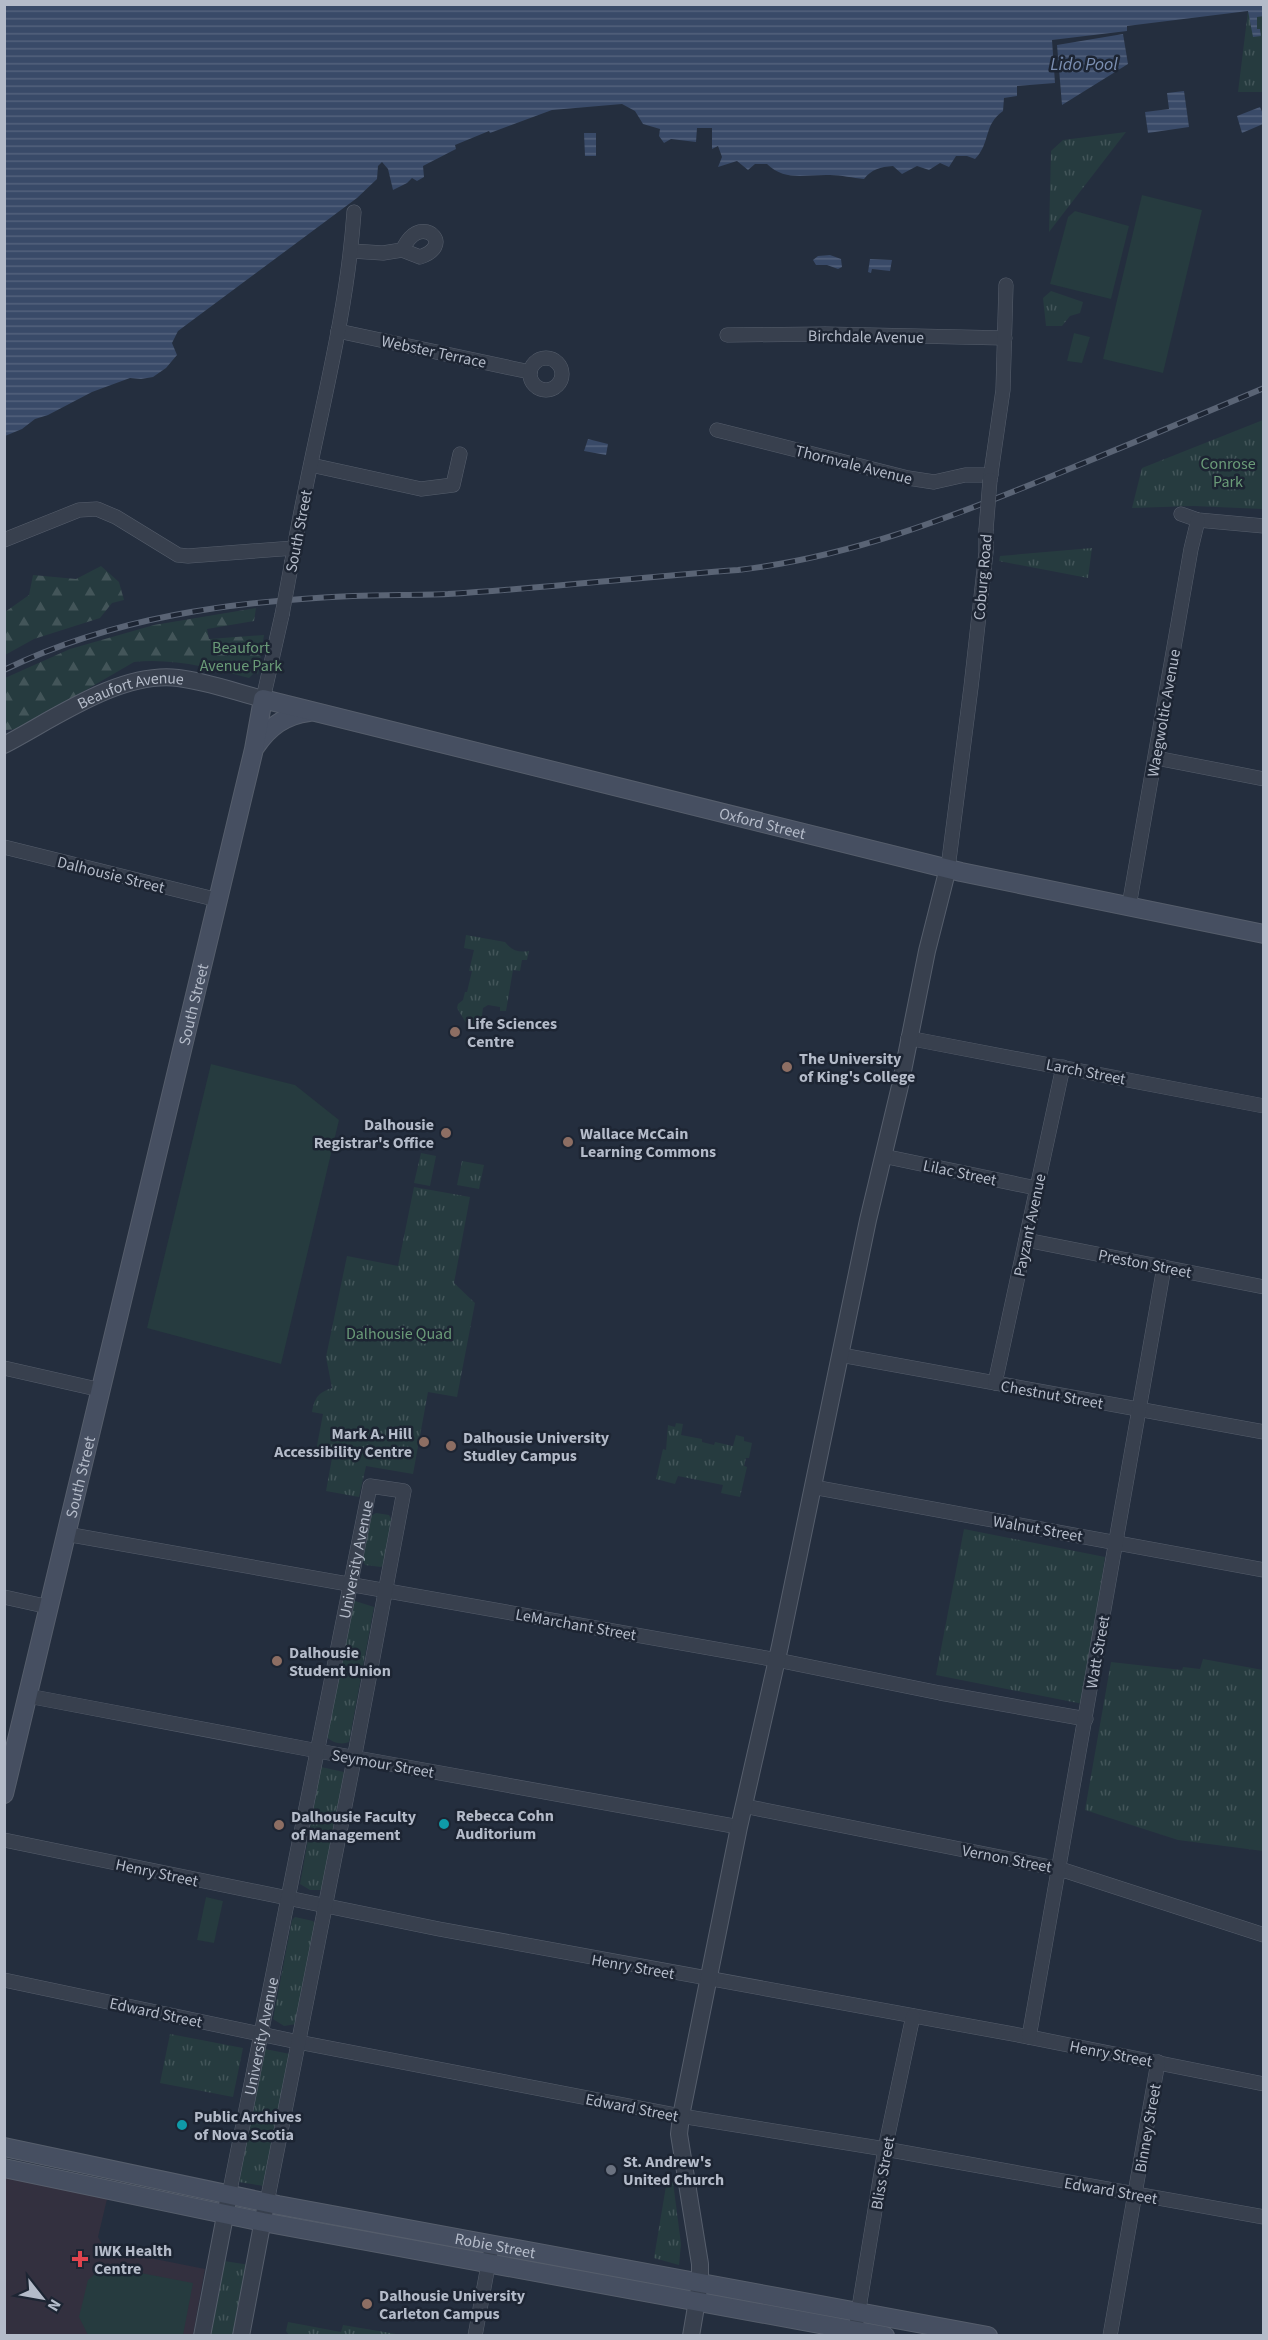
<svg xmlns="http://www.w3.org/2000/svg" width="1268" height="2340" font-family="'Source Sans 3',sans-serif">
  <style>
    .medical { fill: #33303f }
    .grass { fill: url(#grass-tufts) }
    .forest { fill: url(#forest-firs) }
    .garden { fill: #263b3f }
    .water { fill: url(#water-rules) }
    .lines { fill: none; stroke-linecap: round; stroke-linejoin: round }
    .minor-casing { stroke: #565e6c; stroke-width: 15 }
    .tertiary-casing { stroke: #565e6c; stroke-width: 18 }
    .secondary-casing { stroke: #565e6c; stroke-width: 20 }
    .minor { stroke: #38404e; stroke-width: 14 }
    .tertiary { stroke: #38404e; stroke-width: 16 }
    .secondary { stroke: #464f61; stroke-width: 18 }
    .rail-casing { stroke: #5a6475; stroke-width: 6 }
    .rail { stroke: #1d2533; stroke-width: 4; stroke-dasharray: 11; stroke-linecap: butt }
    .minor-bridge-casing { stroke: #565e6c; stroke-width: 15; stroke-linecap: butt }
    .minor-bridge { stroke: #38404e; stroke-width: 14 }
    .education-dot { fill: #8d6e63; stroke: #1d2533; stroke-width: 2 }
    .culture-dot { fill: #0f9aa8; stroke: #1d2533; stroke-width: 2 }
    .worship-dot { fill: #6b7280; stroke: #1d2533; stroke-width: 2 }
    .health-dot { fill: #e0444e; stroke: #1d2533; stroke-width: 2 }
    .labels { text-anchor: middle; stroke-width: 5; stroke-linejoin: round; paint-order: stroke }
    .street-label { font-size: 16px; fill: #b4bbc9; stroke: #1d2533 }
    .park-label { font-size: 16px; fill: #6a9b78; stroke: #1d2533 }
    .poi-label { font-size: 16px; font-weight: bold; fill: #b4bbc9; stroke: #1d2533; text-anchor: start }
    .water-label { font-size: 18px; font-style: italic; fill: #7b8fb2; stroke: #1d2533 }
  </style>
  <defs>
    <pattern id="grass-tufts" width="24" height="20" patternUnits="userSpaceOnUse" patternTransform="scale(1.5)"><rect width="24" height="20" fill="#263b3f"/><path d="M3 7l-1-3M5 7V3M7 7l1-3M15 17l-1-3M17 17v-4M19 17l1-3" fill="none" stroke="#435559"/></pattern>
    <pattern id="forest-firs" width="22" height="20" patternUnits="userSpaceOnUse" patternTransform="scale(1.5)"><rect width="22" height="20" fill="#263b3f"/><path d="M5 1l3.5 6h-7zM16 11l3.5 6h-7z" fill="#435559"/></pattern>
    <pattern id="water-rules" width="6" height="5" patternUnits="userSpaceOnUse" patternTransform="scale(1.5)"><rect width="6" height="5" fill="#394a68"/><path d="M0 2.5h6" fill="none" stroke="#53627c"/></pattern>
  </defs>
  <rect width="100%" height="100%" fill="#242e3e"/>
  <path class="medical" d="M4,2174L108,2195L98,2237L105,2249L205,2269L193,2335H5Z"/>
  <g class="grass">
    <path d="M1248,11L1257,29V16H1263V92H1238Z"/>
    <path d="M1126,132L1049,232L1051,151L1063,140Z"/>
    <path d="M1051,291L1083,302L1080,313L1070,316L1062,326H1046L1043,298Z"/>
    <path d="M1263,420V509L1193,506L1132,508L1142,468Z"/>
    <path d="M1092,548L1088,578L999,561L1000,556Z"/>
    <path d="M466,935L505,942C511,950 519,953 529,951L527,960H522L520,971L513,970L506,1011H500V1007L488,1005L483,1008L481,1023L477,1022V1025L466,1023L457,1008L458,1004L463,1000L465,992H467L472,971H469L474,950L464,948Z"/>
    <path d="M421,1153L436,1156L430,1186L414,1183Z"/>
    <path d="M462,1161L484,1165L479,1189L457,1185Z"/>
    <path d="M414,1187L470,1197L454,1283L475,1303L457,1397L428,1392L413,1474L366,1466L359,1497L326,1491L332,1458L315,1456L323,1414L312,1412C315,1397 318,1393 332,1388L326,1357L347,1256L398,1266Z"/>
    <path d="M676,1423L683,1424L681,1435L702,1439V1442L714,1445L715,1442L733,1446L736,1435L744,1437V1441L752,1443L749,1458H746L744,1466L747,1467L740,1497L721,1493L723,1485L678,1476L675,1484L656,1479L663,1449L666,1450L668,1425L675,1427Z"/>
    <path d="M376,1513L389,1515L392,1521L384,1564L381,1567L365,1565L363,1560L371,1516Z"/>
    <path d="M964,1529L1105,1557L1083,1704L936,1675Z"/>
    <path d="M355,1601L374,1607L349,1742C342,1745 332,1743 327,1737L351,1604Z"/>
    <path d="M1203,1659L1263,1670V1851L1178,1840L1085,1810L1111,1662L1182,1670L1183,1667L1200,1669Z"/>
    <path d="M321,1767L344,1772L322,1890H310L300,1884Z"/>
    <path d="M295,1917L313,1921L315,1924L296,2024L284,2026L273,2019L292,1920Z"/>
    <path d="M170,2034L243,2048L233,2097L160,2083Z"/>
    <path d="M265,2049L290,2054L264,2186L239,2182Z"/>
    <path d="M667,2180L673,2182L681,2244L679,2265L654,2258Z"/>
    <path d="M224,2261L250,2265L235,2335L209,2336Z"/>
    <path d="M288,2322L341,2332L343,2325L402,2335H289L286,2331Z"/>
  </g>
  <g class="forest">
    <path d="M101,566L119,582L124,600L112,603L100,618L34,639L5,655V612L29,595L33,575L76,579Z"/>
    <path d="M256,608L254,621L207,629L209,639L264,635L258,675L256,671L249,678C210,668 174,658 134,662L19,729L5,730V678L70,649L154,625Z"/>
  </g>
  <g class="garden">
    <path d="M1142,195L1202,210L1163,373L1103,359Z"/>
    <path d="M1075,211L1129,226L1111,299L1050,284L1068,217Z"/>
    <path d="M1074,333L1090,337L1082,363L1067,361Z"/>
    <path d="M211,1064L295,1085L339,1120L281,1364L147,1328Z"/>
    <path d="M206,1897L223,1901L214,1943L197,1940Z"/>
    <path d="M104,2266L193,2283L183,2335H88L79,2317L88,2280Z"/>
  </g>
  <g class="water">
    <path d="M5,4H1263L1264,16L1257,17V29H1260L1261,36L1253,37L1248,11L1127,26V31L1052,40L1055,83L1017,86V96L1004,98L1003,111C983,125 991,143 975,159L967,156H956L949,167L940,163L929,170L917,166L902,174L893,166C880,167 872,169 864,179C853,178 841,175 830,175C807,174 785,182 767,164H755L748,170L737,161L718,167L722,157L718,146L712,149V128H697L696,142L671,139L664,143L659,136L660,129L643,124L635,111L622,104L552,110L490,133L489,131L455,145L456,149L452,151L423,166L424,177L417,181L412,178L407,183L393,190L388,169L382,162L378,166L377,179L357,198L178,331L172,343L177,355L166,368L153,377L141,379L130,378L92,392L48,415L35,419L22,429L5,436Z"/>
    <path d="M1123,34L1128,64L1062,105L1057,45Z"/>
    <path d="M1184,91L1189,127L1148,133L1145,112L1169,109L1167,93Z"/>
    <path d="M1260,107L1263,114V124L1242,133L1237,116Z"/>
    <path d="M584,133H596V156H585Z"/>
    <path d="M830,255L841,259L842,267L838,269L827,265H816L813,260L818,256Z"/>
    <path d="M870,259L892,260L890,271L872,269L871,273L868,272Z"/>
    <path d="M588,439L608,444L606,455L584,451Z"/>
  </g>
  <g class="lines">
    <defs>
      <g id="minor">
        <path d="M352,251L383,253L402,250L420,257C453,246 427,219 410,238C407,241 404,247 402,250"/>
        <path d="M338,331L530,372"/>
        <path d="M727,335L825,334L1005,338"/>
        <circle cx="546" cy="374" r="16"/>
        <path d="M717,430L908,478L934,482L965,475H991"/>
        <path d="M311,465L421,489L453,485L460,454"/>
        <path d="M990,480L1003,390L1006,285"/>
        <path d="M1181,514L1198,520L1264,526"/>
        <path d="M4,540L79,510L97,509L116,517L178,555L188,556L294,548"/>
        <path d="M292,561C311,444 346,330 354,212"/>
        <path d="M263,699L282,615"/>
        <path d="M1156,758L1264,779"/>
        <path d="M4,847L218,900"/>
        <path d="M948,868L971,687L986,552V530"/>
        <path d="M1129,906L1191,549L1198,520"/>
        <path d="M908,1038L1264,1106"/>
        <path d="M883,1156L1036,1188"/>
        <path d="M1026,1240L1264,1287"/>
        <path d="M841,1355L1264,1432"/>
        <path d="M4,1368L101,1390"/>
        <path d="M995,1383L1063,1067"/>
        <path d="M813,1487L1264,1570"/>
        <path d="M66,1534L777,1660L940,1693L1086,1719"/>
        <path d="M4,1597L49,1607"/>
        <path d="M28,1696L318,1751L739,1827"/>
        <path d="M744,1806L1060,1869L1264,1935"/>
        <path d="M4,1840L439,1929L1029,2037L1264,2084"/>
        <path d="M4,1980L298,2042L681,2116L885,2149L1264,2217"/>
        <path d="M1029,2037L1164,1267"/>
        <path id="s1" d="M229,2195L370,1486L404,1491L352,1770L267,2202"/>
        <path d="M857,2320L885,2149L913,2016"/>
        <path d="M475,2336L490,2255"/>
        <path d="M1110,2336L1158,2062"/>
      </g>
      <g id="tertiary">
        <path id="s2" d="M4,745C54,719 120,671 178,678C205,681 236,692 263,699"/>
        <path d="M202,2336L229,2195"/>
        <path d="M241,2336L265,2209"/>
        <path d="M691,2336L700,2283V2264L679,2134L681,2116L739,1827L780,1646L868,1220L900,1086L927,951L948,868"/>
      </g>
      <g id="secondary">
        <path d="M256,746C269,727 285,715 309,712"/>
        <path id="s3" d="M4,1794L254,749L263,699L961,872L1264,934"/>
        <path id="s4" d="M4,2147L278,2205L988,2336"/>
        <path d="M4,2168L263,2222L885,2336"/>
      </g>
    </defs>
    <use href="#minor" class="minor-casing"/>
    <use href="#tertiary" class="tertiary-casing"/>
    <use href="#secondary" class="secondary-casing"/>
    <use href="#minor" class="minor"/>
    <use href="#tertiary" class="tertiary"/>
    <use href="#secondary" class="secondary"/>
    <defs>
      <path id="rail" d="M4,670C113,617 233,601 353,596C385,595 417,595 448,594C545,588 642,577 738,570C850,557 949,518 1052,476C1123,447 1193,418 1264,388"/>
    </defs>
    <use href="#rail" class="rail-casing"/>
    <use href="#rail" class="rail"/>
    <defs>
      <g id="minor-bridge">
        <path d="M986,530L990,480"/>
        <path d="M282,615L292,561"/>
      </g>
    </defs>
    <use href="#minor-bridge" class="minor-bridge-casing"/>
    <use href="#minor-bridge" class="minor-bridge"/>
  </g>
  <g class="education-dot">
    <circle cx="455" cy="1032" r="6"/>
    <circle cx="787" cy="1067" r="6"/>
    <circle cx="446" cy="1133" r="6"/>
    <circle cx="568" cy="1142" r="6"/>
    <circle cx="424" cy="1442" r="6"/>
    <circle cx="451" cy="1446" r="6"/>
    <circle cx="277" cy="1661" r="6"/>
    <circle cx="279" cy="1825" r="6"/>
    <circle cx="367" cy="2304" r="6"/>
  </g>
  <g class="culture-dot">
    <circle cx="444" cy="1824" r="6"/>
    <circle cx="182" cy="2125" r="6"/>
  </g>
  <circle class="worship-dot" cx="611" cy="2170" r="6"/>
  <path class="health-dot" d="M77 2250h6v6h6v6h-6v6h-6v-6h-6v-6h6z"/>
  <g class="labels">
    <g class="street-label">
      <text transform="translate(866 336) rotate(1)" y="6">Birchdale Avenue</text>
      <text transform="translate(434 351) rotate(12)" y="6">Webster Terrace</text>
      <text transform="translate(854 464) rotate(14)" y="6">Thornvale Avenue</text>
      <text transform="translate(298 531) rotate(-79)" y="6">South Street</text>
      <text transform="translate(982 577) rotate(-85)" y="6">Coburg Road</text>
      <text dy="6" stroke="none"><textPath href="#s2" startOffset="140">Beaufort Avenue</textPath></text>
      <text transform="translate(1163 713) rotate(-80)" y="6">Waegwoltic Avenue</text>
      <text dy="6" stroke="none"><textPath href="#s3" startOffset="1640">Oxford Street</textPath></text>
      <text transform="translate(111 874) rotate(14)" y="6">Dalhousie Street</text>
      <text dy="6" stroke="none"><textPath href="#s3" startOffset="812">South Street</textPath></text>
      <text transform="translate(1086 1071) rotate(11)" y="6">Larch Street</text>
      <text transform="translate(960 1172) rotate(12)" y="6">Lilac Street</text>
      <text transform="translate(1029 1225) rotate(-78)" y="6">Payzant Avenue</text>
      <text transform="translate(1145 1263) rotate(11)" y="6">Preston Street</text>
      <text transform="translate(1052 1394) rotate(10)" y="6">Chestnut Street</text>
      <text dy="6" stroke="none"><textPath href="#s3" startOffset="326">South Street</textPath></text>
      <text transform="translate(1038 1528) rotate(10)" y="6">Walnut Street</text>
      <text dy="6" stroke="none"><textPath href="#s1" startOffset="648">University Avenue</textPath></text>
      <text transform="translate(576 1624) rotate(10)" y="6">LeMarchant Street</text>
      <text transform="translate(1097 1652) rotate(-80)" y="6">Watt Street</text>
      <text transform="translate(383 1763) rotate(10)" y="6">Seymour Street</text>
      <text transform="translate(1007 1858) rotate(11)" y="6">Vernon Street</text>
      <text transform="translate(157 1872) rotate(12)" y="6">Henry Street</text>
      <text transform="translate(633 1966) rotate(10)" y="6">Henry Street</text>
      <text transform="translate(156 2012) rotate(12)" y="6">Edward Street</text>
      <text dy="6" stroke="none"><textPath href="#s1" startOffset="162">University Avenue</textPath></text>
      <text transform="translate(1111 2053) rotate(11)" y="6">Henry Street</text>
      <text transform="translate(632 2107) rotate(11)" y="6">Edward Street</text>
      <text transform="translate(1147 2128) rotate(-80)" y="6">Binney Street</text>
      <text transform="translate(882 2173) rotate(-80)" y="6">Bliss Street</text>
      <text transform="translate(1111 2190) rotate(10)" y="6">Edward Street</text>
      <text dy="6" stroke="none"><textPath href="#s4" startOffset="501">Robie Street</textPath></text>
    </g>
    <g class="park-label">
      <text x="1228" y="469">Conrose<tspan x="1228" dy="18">Park</tspan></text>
      <text x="241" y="653">Beaufort<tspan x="241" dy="18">Avenue Park</tspan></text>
      <text x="399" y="1339">Dalhousie Quad</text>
    </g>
    <g class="poi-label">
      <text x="467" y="1029">Life Sciences<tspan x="467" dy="18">Centre</tspan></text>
      <text x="799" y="1064">The University<tspan x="799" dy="18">of King's College</tspan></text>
      <text x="434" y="1130" text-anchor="end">Dalhousie<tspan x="434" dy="18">Registrar's Office</tspan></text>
      <text x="580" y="1139">Wallace McCain<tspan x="580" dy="18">Learning Commons</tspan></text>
      <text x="412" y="1439" text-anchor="end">Mark A. Hill<tspan x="412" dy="18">Accessibility Centre</tspan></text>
      <text x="463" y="1443">Dalhousie University<tspan x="463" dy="18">Studley Campus</tspan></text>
      <text x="289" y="1658">Dalhousie<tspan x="289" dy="18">Student Union</tspan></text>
      <text x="456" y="1821">Rebecca Cohn<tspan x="456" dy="18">Auditorium</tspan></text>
      <text x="291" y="1822">Dalhousie Faculty<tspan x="291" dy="18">of Management</tspan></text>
      <text x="194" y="2122">Public Archives<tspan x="194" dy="18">of Nova Scotia</tspan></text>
      <text x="623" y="2167">St. Andrew's<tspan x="623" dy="18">United Church</tspan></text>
      <text x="94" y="2256">IWK Health<tspan x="94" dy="18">Centre</tspan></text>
      <text x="379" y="2301">Dalhousie University<tspan x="379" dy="18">Carleton Campus</tspan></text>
    </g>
    <g class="water-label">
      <text x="1084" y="70">Lido Pool</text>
    </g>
  </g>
  <rect width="1268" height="2340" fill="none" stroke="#b4bbc9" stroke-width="12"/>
  <g transform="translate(42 2298) rotate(121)" stroke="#1d2533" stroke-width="4.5" paint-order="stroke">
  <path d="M0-4.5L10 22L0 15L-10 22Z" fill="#b4bbc9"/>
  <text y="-9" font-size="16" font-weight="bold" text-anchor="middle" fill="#b4bbc9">N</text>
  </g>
</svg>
